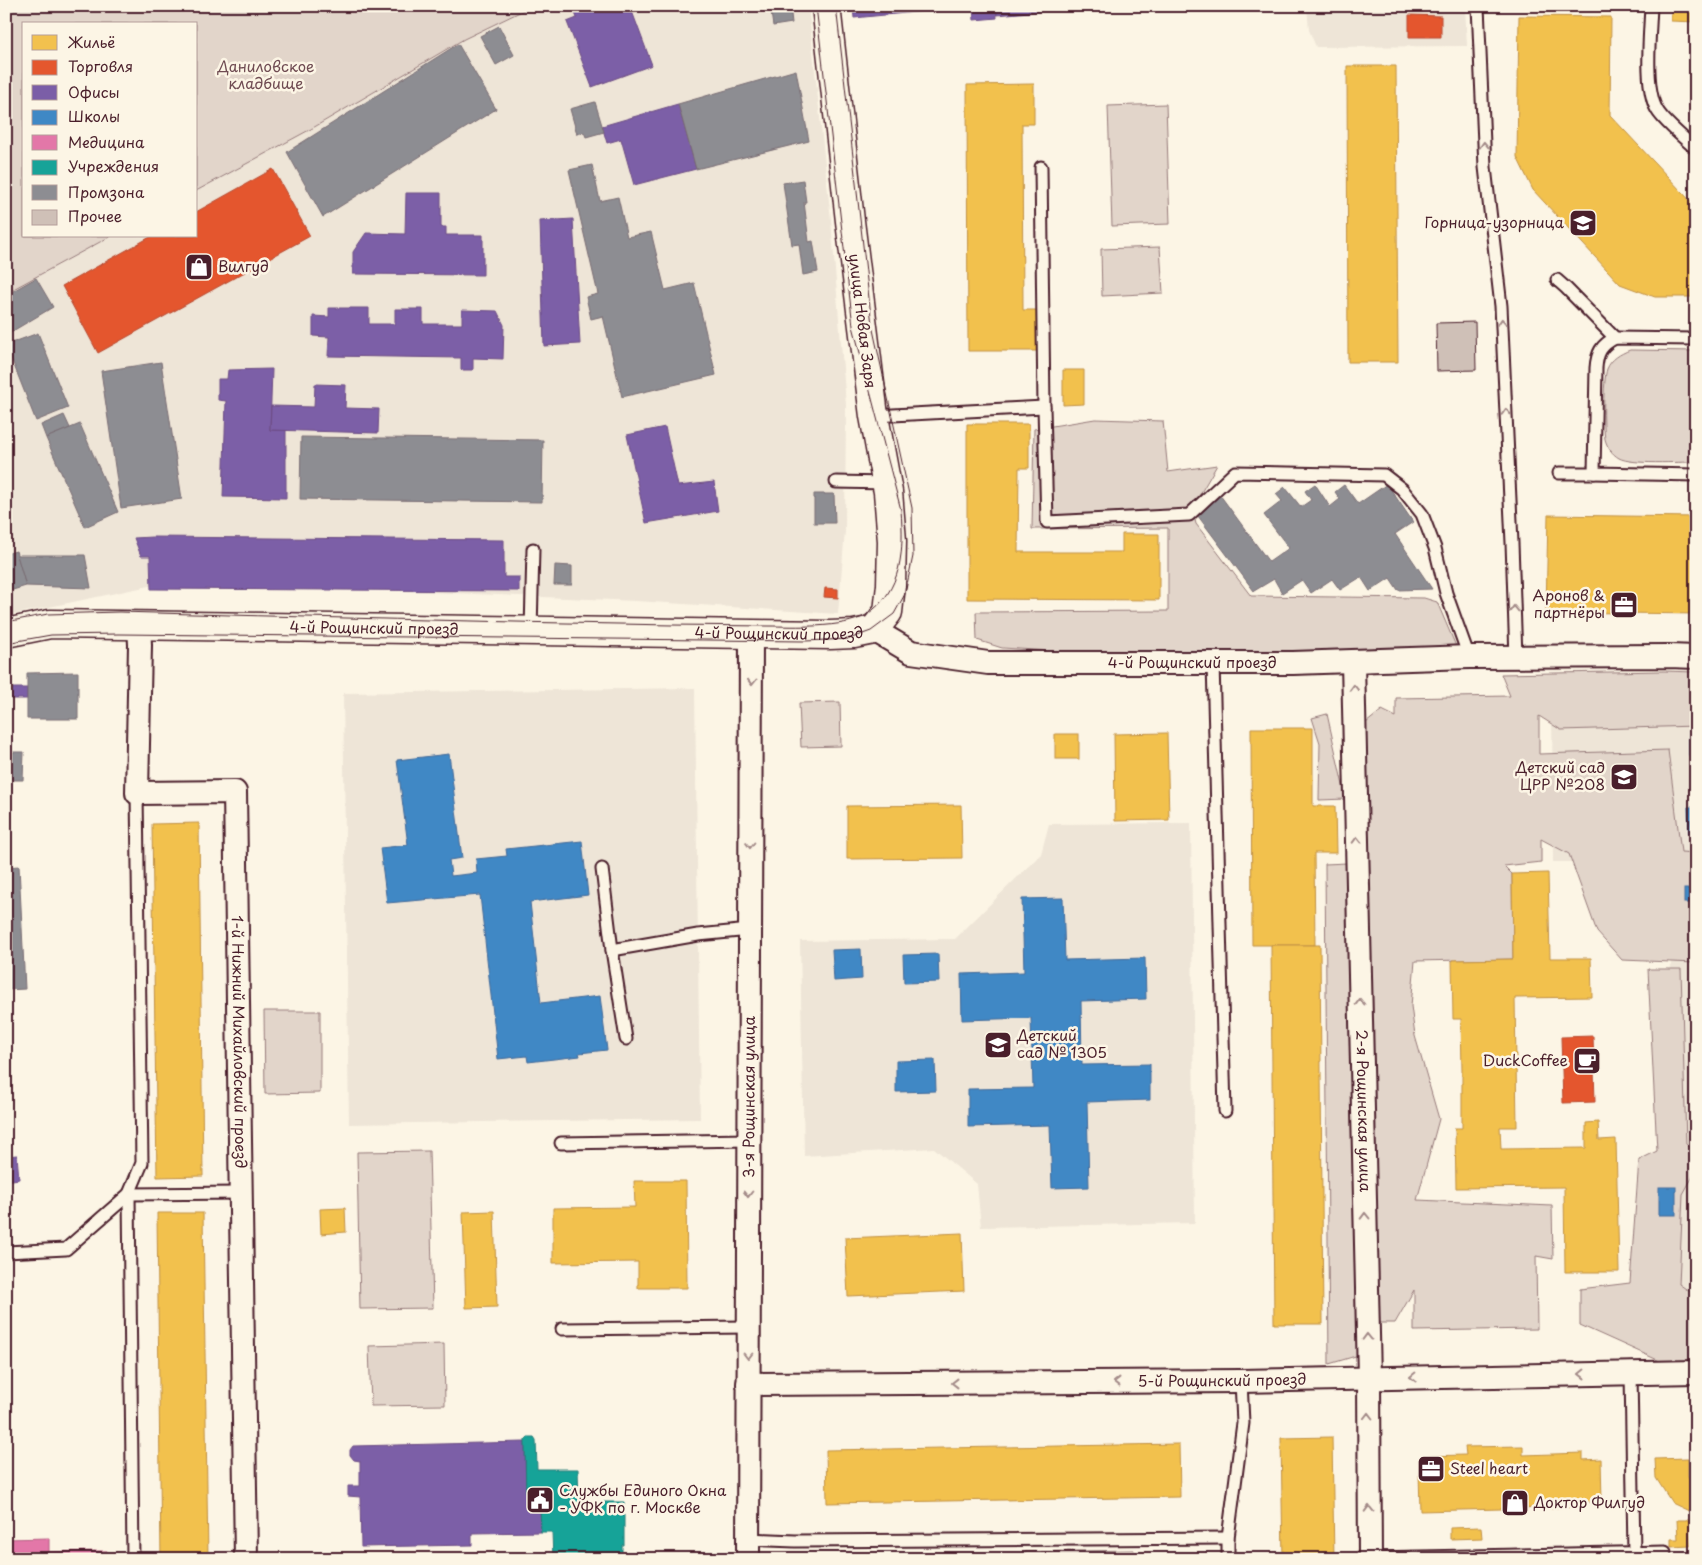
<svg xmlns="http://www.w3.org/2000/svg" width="1702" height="1565" font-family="'Playpen Sans',sans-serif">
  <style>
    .built { fill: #eee5d7 }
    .green { fill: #e2d5ca; stroke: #967a7a }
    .homes { fill: #f2c14e; stroke: #c09044 }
    .shops { fill: #e4572e; stroke: #b6462d }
    .offices { fill: #7b5ea7; stroke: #6c4b82 }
    .schools { fill: #3f88c5; stroke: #426897 }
    .health { fill: #e377a8; stroke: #b55d82 }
    .public { fill: #17a398; stroke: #267b77 }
    .industry { fill: #8d8d92; stroke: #796c73 }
    .building { fill: #cfc0b7; stroke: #4a1f2b }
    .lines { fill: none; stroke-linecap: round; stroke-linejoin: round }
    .lane-casing { stroke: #4a1f2b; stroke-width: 15 }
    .street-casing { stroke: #4a1f2b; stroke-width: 26 }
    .secondary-casing { stroke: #4a1f2b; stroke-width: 31 }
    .lane { stroke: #fcf5e5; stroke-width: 11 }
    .street { stroke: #fcf5e5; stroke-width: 22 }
    .secondary { stroke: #fcf5e5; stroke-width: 28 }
    .tram { stroke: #4a1f2b; stroke-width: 1 }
    .oneway { stroke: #a38a88 }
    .labels { text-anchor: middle; stroke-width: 5; stroke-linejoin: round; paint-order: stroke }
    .park-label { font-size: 15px; fill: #704c53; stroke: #fcf5e5 }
    .poi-label { font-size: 15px; fill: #4a1f2b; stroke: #fcf5e5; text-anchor: start }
    .street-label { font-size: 15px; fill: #4a1f2b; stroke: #fcf5e5 }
  </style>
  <rect width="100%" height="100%" fill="#fcf5e5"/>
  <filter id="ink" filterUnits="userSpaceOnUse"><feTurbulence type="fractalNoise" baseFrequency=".02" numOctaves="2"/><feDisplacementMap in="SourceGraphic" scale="10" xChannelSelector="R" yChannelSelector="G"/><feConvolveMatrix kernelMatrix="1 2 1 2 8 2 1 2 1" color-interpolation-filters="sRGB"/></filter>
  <g filter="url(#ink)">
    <g class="built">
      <path d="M523,6H808L831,220L846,405L845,531L838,614L636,601L379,590L154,585L6,616V293L111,236H196V191L311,129L464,39L524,10Z"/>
      <path d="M1307,6H1465L1467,46L1316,47L1309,30Z"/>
      <path d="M695,688L700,1119L349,1124L343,693Z"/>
      <path d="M1696,690V1324H1646L1676,1171L1670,934L1624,862H1553L1552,691Z"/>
      <path d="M1191,823L1195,1223L981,1227L977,1184L934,1148L804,1156L800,941L955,939L1041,854L1049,824Z"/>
    </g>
    <g class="green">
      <path d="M6,6H523L524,10L464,39L311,129L196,191V24H24V236H111L6,293Z"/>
      <path d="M1166,104L1170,224L1112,226L1108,106Z"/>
      <path d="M1160,247L1163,293L1102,296L1101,249Z"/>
      <path d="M1630,350L1696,351V462C1678,462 1632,465 1619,458C1612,454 1607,447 1605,439C1603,427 1603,381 1607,369C1611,359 1620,354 1630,350Z"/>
      <path d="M1095,419L1163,421L1168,472L1217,465L1192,508L1196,524L1251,596L1424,598L1437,602L1458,651L1137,656L1002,648L977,640L976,612L1168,611V528L1032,529L1034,429Z"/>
      <path d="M1664,671L1696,672V726L1561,730L1539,716V754L1668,750L1681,852L1696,853V963L1622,960L1597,932L1569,854L1541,839V862L1504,866L1512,874L1513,959L1415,961L1411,1006L1415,1036L1439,1119L1417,1200L1552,1206L1553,1259L1536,1256L1537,1329L1414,1331V1290L1395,1323H1377L1366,723L1382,710L1396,717V698L1510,696L1501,674Z"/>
      <path d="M840,702L841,746L801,747L799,703Z"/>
      <path d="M1327,714L1346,799L1319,800L1320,743L1312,718Z"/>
      <path d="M1347,863L1359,1355L1329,1364L1325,864Z"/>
      <path d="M1648,969H1681L1686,1144L1696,1153V1171L1683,1194L1679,1284L1696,1296V1365L1671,1366L1580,1325V1289L1630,1283L1639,1160L1657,1151Z"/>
      <path d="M264,1011H320V1093L265,1094Z"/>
      <path d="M429,1151L433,1308L360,1309L357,1152Z"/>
      <path d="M444,1344L445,1405L371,1406L369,1346Z"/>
      <path d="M1134,1550V1559H1025V1552Z"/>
    </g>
    <g class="homes">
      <path d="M1671,6H1696V22L1671,21Z"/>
      <path d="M1519,16L1611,17L1610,115L1696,207V297H1655L1620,284L1533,190L1517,157Z"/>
      <path d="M1347,66H1396L1398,362H1348Z"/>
      <path d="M1034,84V124H1022L1023,310H1037V351H968L967,85Z"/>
      <path d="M1063,370H1084V404L1063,405Z"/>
      <path d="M967,424H1029V468H1019L1018,552H1122V534H1159V600L967,599Z"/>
      <path d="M1548,515L1696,517V614L1546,612Z"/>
      <path d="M1251,728H1313V806H1335L1336,853H1314L1315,945H1252Z"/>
      <path d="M1167,733L1169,820L1115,821L1114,734Z"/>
      <rect x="1055" y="734" width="24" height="25"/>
      <path d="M961,805L962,858L847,859V806Z"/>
      <path d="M199,823L203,1176L157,1177L152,824Z"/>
      <path d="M1548,873L1550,958H1591L1592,997L1515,998L1517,1127H1500L1501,1149L1586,1148V1123L1598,1122L1599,1140L1616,1139L1619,1272H1565L1564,1187L1456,1188L1455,1128H1462V1070L1461,1019H1453L1452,960L1513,959L1512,874Z"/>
      <path d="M1271,945H1320L1323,1324H1274Z"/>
      <path d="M634,1181H686L687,1288H638V1262L553,1263V1208L635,1207Z"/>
      <path d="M345,1208L346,1232L321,1234L320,1209Z"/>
      <path d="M494,1211L497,1307L466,1308L463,1212Z"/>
      <path d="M157,1213H203L208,1559H161Z"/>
      <path d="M962,1233L964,1291L848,1296L845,1238Z"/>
      <path d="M1332,1437L1334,1559H1283L1281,1438Z"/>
      <path d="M1179,1444L1180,1497L827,1503L826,1450Z"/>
      <path d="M1523,1446V1455L1583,1453V1460L1601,1459L1602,1502H1586L1584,1507L1420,1511L1419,1472L1424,1471V1456L1466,1455L1465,1447Z"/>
      <path d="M1688,1458V1476L1691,1482L1696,1484V1512L1689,1511L1672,1503L1656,1478L1655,1459Z"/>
      <path d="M1677,1520H1689L1690,1546L1671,1547V1539H1678Z"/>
      <path d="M1481,1527L1482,1538L1450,1539V1528Z"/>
    </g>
    <g class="shops">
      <path d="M1409,15L1441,16V37H1409Z"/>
      <path d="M273,169L310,236L98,353L62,286L152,236H196V212Z"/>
      <path d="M825,588L838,589V598L824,597Z"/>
      <path d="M1593,1036L1595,1102L1563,1103L1561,1037Z"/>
    </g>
    <g class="offices">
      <path d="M586,6H630L652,65L592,87L567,22L577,18L574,10Z"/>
      <path d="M853,6H957V8L854,18Z"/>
      <path d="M973,6H996L997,18L974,20Z"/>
      <path d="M996,6H1029V12L997,15Z"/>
      <path d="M1029,6H1095L1029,12Z"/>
      <path d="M678,104L696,169L634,185L621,139L607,143L602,126Z"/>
      <path d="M406,193H441V227H446V235H483V275L353,274V252L366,233L405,234Z"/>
      <path d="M573,219L580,344L544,346L540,221Z"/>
      <path d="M329,308H369V324H395V309H423V324H462V310L497,311L504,325L503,359L473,358V370H461V358L328,356L329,337L313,336V316L329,317Z"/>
      <path d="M272,369L270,430H286V498L223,497L226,401L218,400V379H227L228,370Z"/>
      <path d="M315,384L346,385L345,408L379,409L378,433L270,430L271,406L314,407Z"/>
      <path d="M665,427L678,486L714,482L718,511L646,523L627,435Z"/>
      <path d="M152,537L504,540V577H519V591L151,589L150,556H141L134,538Z"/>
      <rect x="6" y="688" width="21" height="11"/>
      <path d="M17,1155L19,1179L6,1181V1156Z"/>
      <path d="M525,1442L526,1503H540L541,1532L472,1533V1545L361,1547L360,1497L348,1496V1486H360V1461L354,1460L350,1455V1450L353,1446Z"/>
    </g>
    <g class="schools">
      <rect x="1689" y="730" width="7" height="25"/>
      <path d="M449,754L462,858L449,860L451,876L477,873L476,859L507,856L506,849L582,841L588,895L530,902L541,1003L600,996L607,1050L579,1053L580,1056L528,1062L527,1056L498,1059L480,895L387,903L380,848L408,845L397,760Z"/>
      <path d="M1688,807H1696V833H1689Z"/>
      <rect x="1684" y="889" width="12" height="14"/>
      <path d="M1063,898L1065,960L1145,958L1146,999L1081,1001L1082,1065L1150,1064V1100L1087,1102L1089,1187L1052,1188L1050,1125L968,1127V1089L1033,1088L1031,1018L962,1020L961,974L1024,972L1022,899Z"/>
      <path d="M861,949L862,979L834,981L832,950Z"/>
      <path d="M938,954L939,982L904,983L903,955Z"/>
      <path d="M935,1060L936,1091L896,1092V1061Z"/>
      <rect x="1659" y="1187" width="17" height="28"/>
    </g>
    <path class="health" d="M49,1538V1552L107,1551V1559H6V1539Z"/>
    <path class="public" d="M534,1437L536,1440L537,1469H578L579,1502H624V1545H622V1559H553L552,1532H541L540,1503H526L525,1440L528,1437Z"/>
    <g class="industry">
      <path d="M770,6H790L792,23L773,26Z"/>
      <path d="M499,26L514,55L496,65L480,36Z"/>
      <path d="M458,44L496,109L323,217L287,152Z"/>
      <path d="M796,70L809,141L696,169L678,104Z"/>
      <path d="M595,102L604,132L586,137L584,132L577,134L570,109Z"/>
      <path d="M592,165L600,201L618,197L627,237L651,232L665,290L694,283L716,375L622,397L603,316L591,319L586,297L598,294L569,170Z"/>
      <path d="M803,180L806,202H804L809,242L813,241L818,272L803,275L799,244L792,245L783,183Z"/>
      <path d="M36,278L53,307L6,335V295Z"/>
      <path d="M38,333L68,408L36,421L6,345Z"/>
      <path d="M161,362L182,499L121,508L101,371Z"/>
      <path d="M64,415L70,428L46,438L41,425Z"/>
      <path d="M80,424L118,512L85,527L46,438Z"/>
      <path d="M301,437L543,440L542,502L300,499Z"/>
      <path d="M1315,484L1330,507L1340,499L1335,492L1344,485L1358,504L1387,484L1413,522L1395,534L1432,589L1398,590L1390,578L1370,591L1361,577L1340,590L1332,579L1311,593L1302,580L1282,593L1274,579L1254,591L1195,512L1220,495L1269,562L1289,548L1264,515L1282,501L1276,494L1285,487L1301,507L1311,500L1305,491Z"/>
      <path d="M814,494H834L835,523H814Z"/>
      <path d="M16,551L26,586L6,592V554Z"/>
      <path d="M17,555H85L91,588L26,586Z"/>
      <path d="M555,565L572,566V585H554Z"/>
      <path d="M78,672V719H27V673Z"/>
      <path d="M12,752H24L23,780H6V756H12Z"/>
      <path d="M19,866L25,989L6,990V867Z"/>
    </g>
    <path class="building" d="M1475,322L1476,370L1437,371L1436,323Z"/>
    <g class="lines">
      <defs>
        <g id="lane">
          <path d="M1478,6L1485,167L1501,306L1512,543L1516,657"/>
          <path d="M1651,6C1650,33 1644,88 1657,110C1664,122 1685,139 1696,149"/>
          <path d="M1041,167L1044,407L1047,522L1189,515L1235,472L1384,475L1402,489L1422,514L1435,548L1446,593L1469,657"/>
          <path d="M1557,280L1566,288L1615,338"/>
          <path d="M1696,339L1615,338C1601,345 1597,353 1596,368L1594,473L1696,475"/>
          <path d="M874,416L1044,407"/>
          <path d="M1559,473H1594"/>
          <path d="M836,482L887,483"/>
          <path d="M531,631L533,549"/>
          <path d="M1213,663L1225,1111"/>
          <path d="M602,869L612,950L626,1039"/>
          <path d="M612,950L698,935L750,930"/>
          <path d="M561,1143L749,1140"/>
          <path d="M6,1252L66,1249L129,1194L241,1193"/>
          <path d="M562,1329L748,1327"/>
          <path d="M1631,1373L1634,1553"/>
          <path d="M747,1539L795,1541L1228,1538"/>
          <path d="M1370,1558L1665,1552"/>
          <path d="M133,1559L129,1194L142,1163L137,793"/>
          <path d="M1228,1559V1538L1243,1423L1241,1381"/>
        </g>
        <g id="street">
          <path id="s1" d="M139,625L140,645L137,793L235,792L246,1559"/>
          <path id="s2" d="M874,630L911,652L988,663H1293L1469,657L1669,656L1696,657"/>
          <path id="s3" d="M1353,662L1369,1378L1370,1559"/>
          <path id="s4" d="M748,1384L1241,1381L1696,1372"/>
          <path id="s5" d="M748,1559L751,634"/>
        </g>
        <g id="secondary">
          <path id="s6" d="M6,633L50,624L830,635L854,634L874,630L888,612L891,585L892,541L888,492L874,416L850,221L826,6"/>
        </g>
      </defs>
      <use href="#lane" class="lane-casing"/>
      <use href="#street" class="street-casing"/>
      <use href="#secondary" class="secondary-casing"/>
      <use href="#lane" class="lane"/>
      <use href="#street" class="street"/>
      <use href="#secondary" class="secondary"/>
      <g class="tram">
        <path d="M6,622L48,614L119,612C303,617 488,622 672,625C704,625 736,626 768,626C794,626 843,629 866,615C903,591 904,549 901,510L853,326L816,6"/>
        <path d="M6,643L51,635L118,634L805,641L849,639L871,631L894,614L905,594L913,556L912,508L872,325L836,6"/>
      </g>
    </g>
    <defs><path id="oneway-chevron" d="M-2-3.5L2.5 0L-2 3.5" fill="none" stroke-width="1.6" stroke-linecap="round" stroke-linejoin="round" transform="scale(1.25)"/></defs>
    <g class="oneway">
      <use href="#oneway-chevron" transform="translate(1484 145) rotate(-92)"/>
      <use href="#oneway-chevron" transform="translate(1502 322) rotate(-93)"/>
      <use href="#oneway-chevron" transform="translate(1506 412) rotate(-93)"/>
      <use href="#oneway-chevron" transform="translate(1514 609) rotate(-92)"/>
      <use href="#oneway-chevron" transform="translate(752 682) rotate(91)"/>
      <use href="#oneway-chevron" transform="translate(1354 688) rotate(-92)"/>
      <use href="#oneway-chevron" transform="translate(1357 840) rotate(-91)"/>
      <use href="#oneway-chevron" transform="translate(750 845) rotate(90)"/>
      <use href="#oneway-chevron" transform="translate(1360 1002) rotate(-91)"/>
      <use href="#oneway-chevron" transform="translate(748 1194) rotate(90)"/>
      <use href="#oneway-chevron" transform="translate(1365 1216) rotate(-91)"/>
      <use href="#oneway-chevron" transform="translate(1367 1337) rotate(-91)"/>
      <use href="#oneway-chevron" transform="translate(748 1356) rotate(90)"/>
      <use href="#oneway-chevron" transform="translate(1582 1374) rotate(179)"/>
      <use href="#oneway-chevron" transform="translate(1413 1377) rotate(179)"/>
      <use href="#oneway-chevron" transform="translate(1117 1382) rotate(180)"/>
      <use href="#oneway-chevron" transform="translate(955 1383) rotate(180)"/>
      <use href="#oneway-chevron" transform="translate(1368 1416) rotate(-90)"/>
      <use href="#oneway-chevron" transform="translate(1369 1509) rotate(-91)"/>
    </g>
  </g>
  <defs>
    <symbol id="school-square" viewBox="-11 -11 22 22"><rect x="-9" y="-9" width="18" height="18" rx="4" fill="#4a1f2b" stroke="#fcf5e5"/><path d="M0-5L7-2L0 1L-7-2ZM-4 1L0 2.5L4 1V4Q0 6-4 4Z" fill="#fff"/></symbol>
    <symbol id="shop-square" viewBox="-11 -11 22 22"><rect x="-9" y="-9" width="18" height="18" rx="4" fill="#4a1f2b" stroke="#fcf5e5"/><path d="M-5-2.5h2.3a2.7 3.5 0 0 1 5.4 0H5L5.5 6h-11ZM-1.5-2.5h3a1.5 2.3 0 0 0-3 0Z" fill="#fff"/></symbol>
    <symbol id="office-square" viewBox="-11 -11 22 22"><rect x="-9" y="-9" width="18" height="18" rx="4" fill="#4a1f2b" stroke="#fcf5e5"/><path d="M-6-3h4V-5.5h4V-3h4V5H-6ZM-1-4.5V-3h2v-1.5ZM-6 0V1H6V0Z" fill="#fff"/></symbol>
    <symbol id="cafe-square" viewBox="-11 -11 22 22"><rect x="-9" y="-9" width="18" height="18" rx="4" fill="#4a1f2b" stroke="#fcf5e5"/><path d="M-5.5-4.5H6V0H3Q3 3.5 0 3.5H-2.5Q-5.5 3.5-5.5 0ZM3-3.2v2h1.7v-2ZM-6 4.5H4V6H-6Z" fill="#fff"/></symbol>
    <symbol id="civic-square" viewBox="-11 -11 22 22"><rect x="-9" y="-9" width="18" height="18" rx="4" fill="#4a1f2b" stroke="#fcf5e5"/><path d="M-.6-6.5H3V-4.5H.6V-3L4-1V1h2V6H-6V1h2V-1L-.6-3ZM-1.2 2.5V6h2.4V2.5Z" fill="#fff"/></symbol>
  </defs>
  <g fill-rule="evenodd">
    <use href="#school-square" x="1567" y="207" width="32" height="32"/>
    <use href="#shop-square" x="183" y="251" width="32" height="32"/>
    <use href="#office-square" x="1608" y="589" width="32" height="32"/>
    <use href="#school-square" x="1608" y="761" width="32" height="32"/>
    <use href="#school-square" x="982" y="1029" width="32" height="32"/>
    <use href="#cafe-square" x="1571" y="1045" width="32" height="32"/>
    <use href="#office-square" x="1415" y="1453" width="32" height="32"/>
    <use href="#civic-square" x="524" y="1484" width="32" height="32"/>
    <use href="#shop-square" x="1499" y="1487" width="32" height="32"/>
  </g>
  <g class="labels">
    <g class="park-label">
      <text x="266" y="72">Даниловское<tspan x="266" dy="17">кладбище</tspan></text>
    </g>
    <g class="poi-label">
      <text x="1564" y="228" text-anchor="end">Горница-узорница</text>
      <text x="218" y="272">Вилгуд</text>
      <text x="1605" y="601" text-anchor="end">Аронов &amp;<tspan x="1605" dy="17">партнёры</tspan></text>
      <text x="1605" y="773" text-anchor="end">Детский сад<tspan x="1605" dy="17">ЦРР №208</tspan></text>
      <text x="1017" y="1041">Детский<tspan x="1017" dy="17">сад № 1305</tspan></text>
      <text x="1568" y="1066" text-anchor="end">DuckCoffee</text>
      <text x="1450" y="1474">Steel heart</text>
      <text x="559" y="1496">Службы Единого Окна<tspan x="559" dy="17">- УФК по г. Москве</tspan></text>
      <text x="1534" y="1508">Доктор Филгуд</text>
    </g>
    <g class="street-label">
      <text transform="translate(862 321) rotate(83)" y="5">улица Новая Заря</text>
      <text dy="5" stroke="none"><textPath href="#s6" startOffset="369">4-й Рощинский проезд</textPath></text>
      <text dy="5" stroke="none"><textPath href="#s6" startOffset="774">4-й Рощинский проезд</textPath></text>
      <text dy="5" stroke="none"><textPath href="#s2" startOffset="325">4-й Рощинский проезд</textPath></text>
      <text dy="5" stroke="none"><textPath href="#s1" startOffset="516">1-й Нижний Михайловский проезд</textPath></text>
      <text dy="5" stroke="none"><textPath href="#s5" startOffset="462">3-я Рощинская улица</textPath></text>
      <text dy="5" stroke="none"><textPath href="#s3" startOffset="449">2-я Рощинская улица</textPath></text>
      <text dy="5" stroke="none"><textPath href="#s4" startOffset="474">5-й Рощинский проезд</textPath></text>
    </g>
  </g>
  <rect width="1702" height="1565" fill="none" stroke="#fcf5e5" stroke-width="25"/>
  <rect x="12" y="12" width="1677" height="1540" fill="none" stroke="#4a1f2b" stroke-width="2" filter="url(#ink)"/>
  <rect x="22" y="22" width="175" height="215" fill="#fcf5e5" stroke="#b59f9b"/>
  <rect x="32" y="35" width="25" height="15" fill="#f2c14e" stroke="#b59f9b"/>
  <text x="68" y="48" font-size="15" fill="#4a1f2b">Жильё</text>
  <rect x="32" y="60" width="25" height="15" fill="#e4572e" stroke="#b59f9b"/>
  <text x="68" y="72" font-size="15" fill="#4a1f2b">Торговля</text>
  <rect x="32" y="85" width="25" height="15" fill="#7b5ea7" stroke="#b59f9b"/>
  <text x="68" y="98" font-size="15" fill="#4a1f2b">Офисы</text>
  <rect x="32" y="110" width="25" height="15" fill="#3f88c5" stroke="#b59f9b"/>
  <text x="68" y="122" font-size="15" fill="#4a1f2b">Школы</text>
  <rect x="32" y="135" width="25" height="15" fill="#e377a8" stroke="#b59f9b"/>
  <text x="68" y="148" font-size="15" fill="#4a1f2b">Медицина</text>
  <rect x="32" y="160" width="25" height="15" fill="#17a398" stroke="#b59f9b"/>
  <text x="68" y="172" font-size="15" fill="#4a1f2b">Учреждения</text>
  <rect x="32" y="185" width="25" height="15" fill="#8d8d92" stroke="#b59f9b"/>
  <text x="68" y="198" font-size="15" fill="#4a1f2b">Промзона</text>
  <rect x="32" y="210" width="25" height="15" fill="#cfc0b7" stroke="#b59f9b"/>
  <text x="68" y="222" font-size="15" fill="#4a1f2b">Прочее</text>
</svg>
